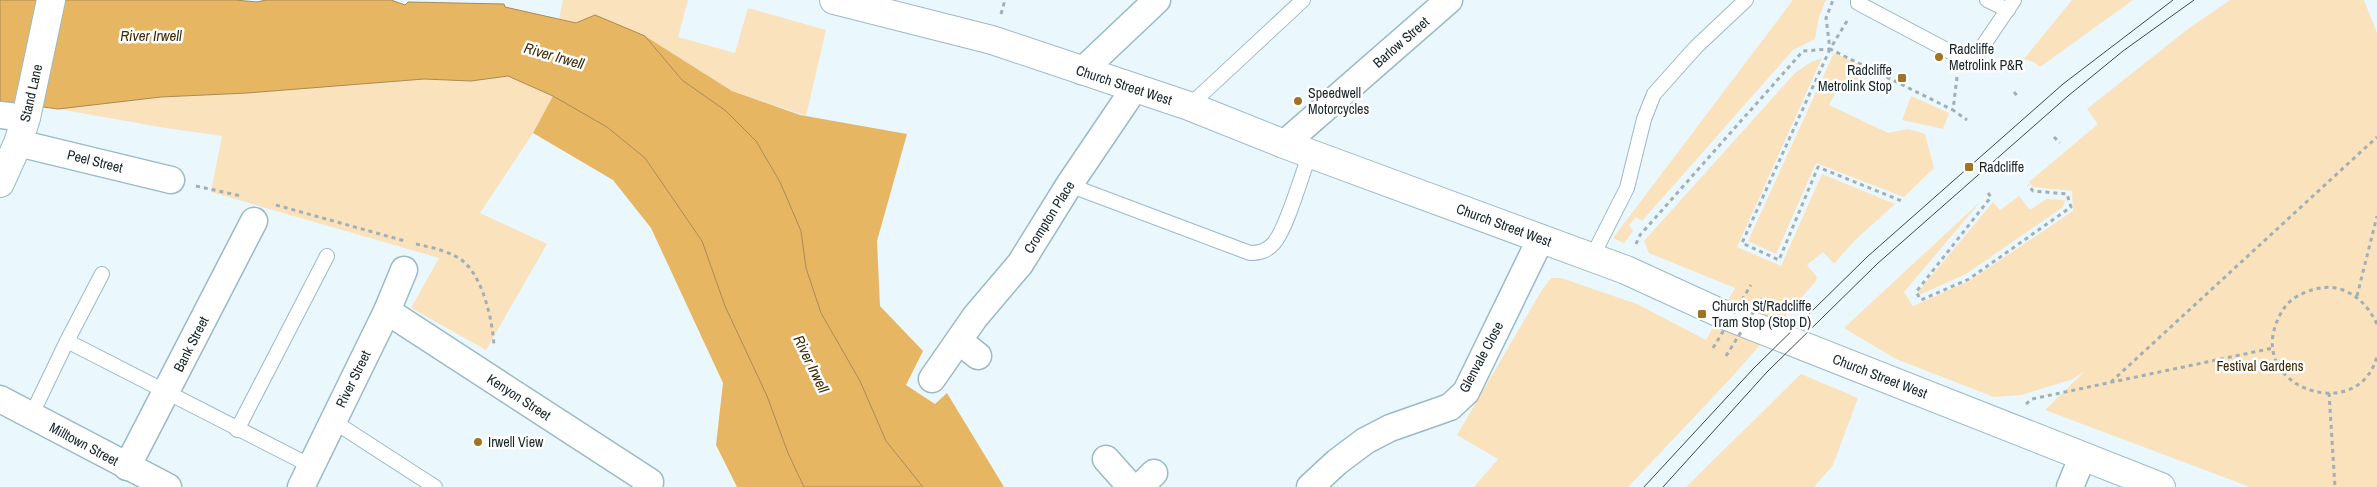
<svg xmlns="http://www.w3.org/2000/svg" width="2377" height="487" font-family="'Archivo Narrow',sans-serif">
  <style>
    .green { fill: #fae2bd }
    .forest { fill: #e7b663 }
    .water { fill: #e7b663; stroke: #a98a52 }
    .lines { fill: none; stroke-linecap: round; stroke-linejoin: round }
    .lane-casing { stroke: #9abac6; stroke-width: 16 }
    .street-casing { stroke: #9abac6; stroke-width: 29 }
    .secondary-casing { stroke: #9abac6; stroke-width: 30 }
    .path { stroke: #a2afb4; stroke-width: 3; stroke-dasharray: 4 4; stroke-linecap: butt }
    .lane { stroke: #fff; stroke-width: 14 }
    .street { stroke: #fff; stroke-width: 26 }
    .secondary { stroke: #fff; stroke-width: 28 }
    .tram { stroke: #3b484c; stroke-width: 1 }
    .path-bridge { stroke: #a2afb4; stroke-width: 3; stroke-dasharray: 4 4; stroke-linecap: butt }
    .poi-dot { fill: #9f7524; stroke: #fff; stroke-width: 2 }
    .labels { text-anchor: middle; stroke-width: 5; stroke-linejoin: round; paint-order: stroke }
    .street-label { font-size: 14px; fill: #182529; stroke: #fff }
    .poi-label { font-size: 14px; fill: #182529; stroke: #fff; text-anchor: start }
    .park-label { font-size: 14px; fill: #3b2802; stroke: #fff }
    .water-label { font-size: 15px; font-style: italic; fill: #3f2c06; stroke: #fff }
  </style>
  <rect width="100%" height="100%" fill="#eaf7fc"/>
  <g class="green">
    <path d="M563,0H688L678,37L735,53L748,8L826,30L806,116L732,91L645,36L595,16L577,23L559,19Z"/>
    <path d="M1793,0H1826L1819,17L1815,39L1793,50L1642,221L1636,217L1629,225L1633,231L1624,243L1613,238Z"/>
    <path d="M2072,0H2133L2040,67L2034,62L2024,59Z"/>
    <path d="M2230,0H2364L2377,33V487H2250L2045,410L2085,371L2073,379L2022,395L1994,397L1896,359L1844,328L1981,201L1904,292L1913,306L1969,281L2073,211L2072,191L2033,187L2029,182L2098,124L2087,109L2188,29Z"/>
    <path d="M1834,53L1870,69L1865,77L1839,86L1829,105L1888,133L1908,129L1925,134L1934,168L1904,197L1816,163L1776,254L1748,241Z"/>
    <path d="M1822,58L1737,247L1781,266L1822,174L1895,204L1855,240L1834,264L1823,252L1807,265L1817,277L1815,282L1731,378L1628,487H1474L1498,459L1457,435L1542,290L1551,278H1561L1637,304L1706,340L1735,288L1649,253L1644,241L1795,73L1811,62Z"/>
    <path d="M508,76L553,96L533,133L480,213L547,244L486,350L411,308L439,258L211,192L222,136L166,128L58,109L161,97L247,93L424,79L471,81Z"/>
    <path d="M1911,96L1949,113L1943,129L1902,120Z"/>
    <path d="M2019,196L2030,210L2046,199L2065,200L2063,207L1966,274L1919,295L1918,292L1993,202L2000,210Z"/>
    <path d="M1801,374L1858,398L1833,465L1814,487H1686Z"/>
  </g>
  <g class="forest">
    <path d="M645,36L732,91L800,115L907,134L877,241L880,306L923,351L906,385L935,404L947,393L1004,487H923L886,441L860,381L821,313L806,268L801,231L780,182L756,141L726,111L682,80Z"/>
    <path d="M553,96L607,127L645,158L702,241L725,306L767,396L788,453L804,487H737L716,445L723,383L651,228L613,180L533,133Z"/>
  </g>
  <path class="water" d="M0,0H235L257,2L266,0H391L405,5L408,2L504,4L505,7L576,23L595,15L645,36L682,80L726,111L756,141L780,182L801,231L806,268L821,313L860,381L886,441L923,487H804L788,453L767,396L725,306L702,241L645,158L607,127L553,96L508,76L471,81L424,79L247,93L161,97L58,109L0,101Z"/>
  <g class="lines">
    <defs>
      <g id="lane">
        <path d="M1858,0V3L1960,57L1974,59L2014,0"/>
        <path d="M1987,0L2008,10"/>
        <path d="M1189,106L1303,0"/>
        <path d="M1069,185L1250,253C1260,253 1267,251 1274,243C1287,228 1302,174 1310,153"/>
        <path d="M1592,257L1627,188L1644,119L1654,94L1696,47L1746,0"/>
        <path d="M67,341L102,274"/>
        <path d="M31,416L67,341L311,466"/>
        <path d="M333,421L435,487"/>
        <path d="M237,430L327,256"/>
      </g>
      <g id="street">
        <path d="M1082,71L1157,0"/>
        <path d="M0,115L26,118"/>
        <path d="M18,143L171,180"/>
        <path d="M1284,144L1449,0"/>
        <path d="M387,311L650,482L646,487"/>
        <path d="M959,341L978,356"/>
        <path d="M932,379L975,317L1020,264L1069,185L1134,89"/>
        <path d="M0,399L168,487"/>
        <path d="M1106,459L1131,487"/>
        <path d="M127,467L254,221"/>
        <path d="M301,487L387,311L404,270"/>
        <path d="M1140,487L1154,473"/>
        <path d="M1310,487L1337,462L1365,441L1390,428L1450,407L1466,392L1541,238"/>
        <path d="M2070,487L2082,458"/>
      </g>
      <g id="secondary">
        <path d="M834,0L992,40L1189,106L1284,144L1626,270L1722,314L2161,487"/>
        <path d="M0,183L18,143L26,118L51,0"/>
      </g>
    </defs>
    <use href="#lane" class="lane-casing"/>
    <use href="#street" class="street-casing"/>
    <use href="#secondary" class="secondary-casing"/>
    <g class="path">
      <path d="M1001,14L1005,0"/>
      <path d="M1847,21L1830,49L1953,110"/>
      <path d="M1830,49L1742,243L1779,260L1818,167L1902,201"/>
      <path d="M1957,77L1953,110L1967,120"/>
      <path d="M2014,92L2018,97"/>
      <path d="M2054,137L2060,143"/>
      <path d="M196,186L241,196"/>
      <path d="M1988,193L1991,197L1916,292L1921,300L1969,279L2071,207L2067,194L2033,191L2028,185"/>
      <path d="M276,205L405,241"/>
      <path d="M416,244C430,247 444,250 457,257C482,270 493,321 494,347"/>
      <path d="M1636,244L1640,235L1803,51L1830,49L1826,18L1833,0"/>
      <path d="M2357,296L2377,216"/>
      <path d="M2377,324C2369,308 2360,297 2343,290C2327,284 2310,289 2296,297C2286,303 2280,313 2276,324C2251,390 2360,424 2377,356"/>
      <path d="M2111,382L2377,137"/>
      <path d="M2329,393L2335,487"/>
      <path d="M2026,404L2032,399L2273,348"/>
    </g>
    <use href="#lane" class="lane"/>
    <use href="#street" class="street"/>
    <use href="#secondary" class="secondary"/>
    <g class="tram">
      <path d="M1644,487L1753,369L1867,257L2063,84L2173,0"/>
      <path d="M1663,487L1767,372L1877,264L2068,96L2123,51L2194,0"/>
    </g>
    <g class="path-bridge">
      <path d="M1713,348L1751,285"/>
      <path d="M1726,356L1764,295"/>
    </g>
  </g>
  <g class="poi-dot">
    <circle cx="1939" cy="57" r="5"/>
    <rect x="1897" y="73" width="10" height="10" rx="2.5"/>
    <circle cx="1298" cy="101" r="5"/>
    <rect x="1964" y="162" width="10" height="10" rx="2.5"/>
    <rect x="1697" y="309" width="10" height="10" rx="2.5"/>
    <circle cx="478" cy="442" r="5"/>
  </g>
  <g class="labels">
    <g class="street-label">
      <text transform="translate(1401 42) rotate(-41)" y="5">Barlow Street</text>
      <text transform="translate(1124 85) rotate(18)" y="5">Church Street West</text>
      <text transform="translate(31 93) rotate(-77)" y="5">Stand Lane</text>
      <text transform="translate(95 161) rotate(14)" y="5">Peel Street</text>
      <text transform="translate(1049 217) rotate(-58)" y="5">Crompton Place</text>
      <text transform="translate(1504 225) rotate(20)" y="5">Church Street West</text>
      <text transform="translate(191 344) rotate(-63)" y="5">Bank Street</text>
      <text transform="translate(1481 357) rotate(-62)" y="5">Glenvale Close</text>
      <text transform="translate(1880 376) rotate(21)" y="5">Church Street West</text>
      <text transform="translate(353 379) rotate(-64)" y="5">River Street</text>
      <text transform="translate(519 397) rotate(33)" y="5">Kenyon Street</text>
      <text transform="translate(84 444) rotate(28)" y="5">Milltown Street</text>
    </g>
    <g class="poi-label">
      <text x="1949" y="54">Radcliffe<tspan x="1949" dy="16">Metrolink P&amp;R</tspan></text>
      <text x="1892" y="75" text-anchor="end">Radcliffe<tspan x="1892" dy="16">Metrolink Stop</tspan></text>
      <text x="1308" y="98">Speedwell<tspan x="1308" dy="16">Motorcycles</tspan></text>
      <text x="1979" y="172">Radcliffe</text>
      <text x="1712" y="311">Church St/Radcliffe<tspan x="1712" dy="16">Tram Stop (Stop D)</tspan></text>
      <text x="488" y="447">Irwell View</text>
    </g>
    <g class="park-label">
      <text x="2260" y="371">Festival Gardens</text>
    </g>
    <g class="water-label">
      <text x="151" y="41">River Irwell</text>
      <text transform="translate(554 56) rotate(16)" y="5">River Irwell</text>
      <text transform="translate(811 364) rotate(64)" y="5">River Irwell</text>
    </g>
  </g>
</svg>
